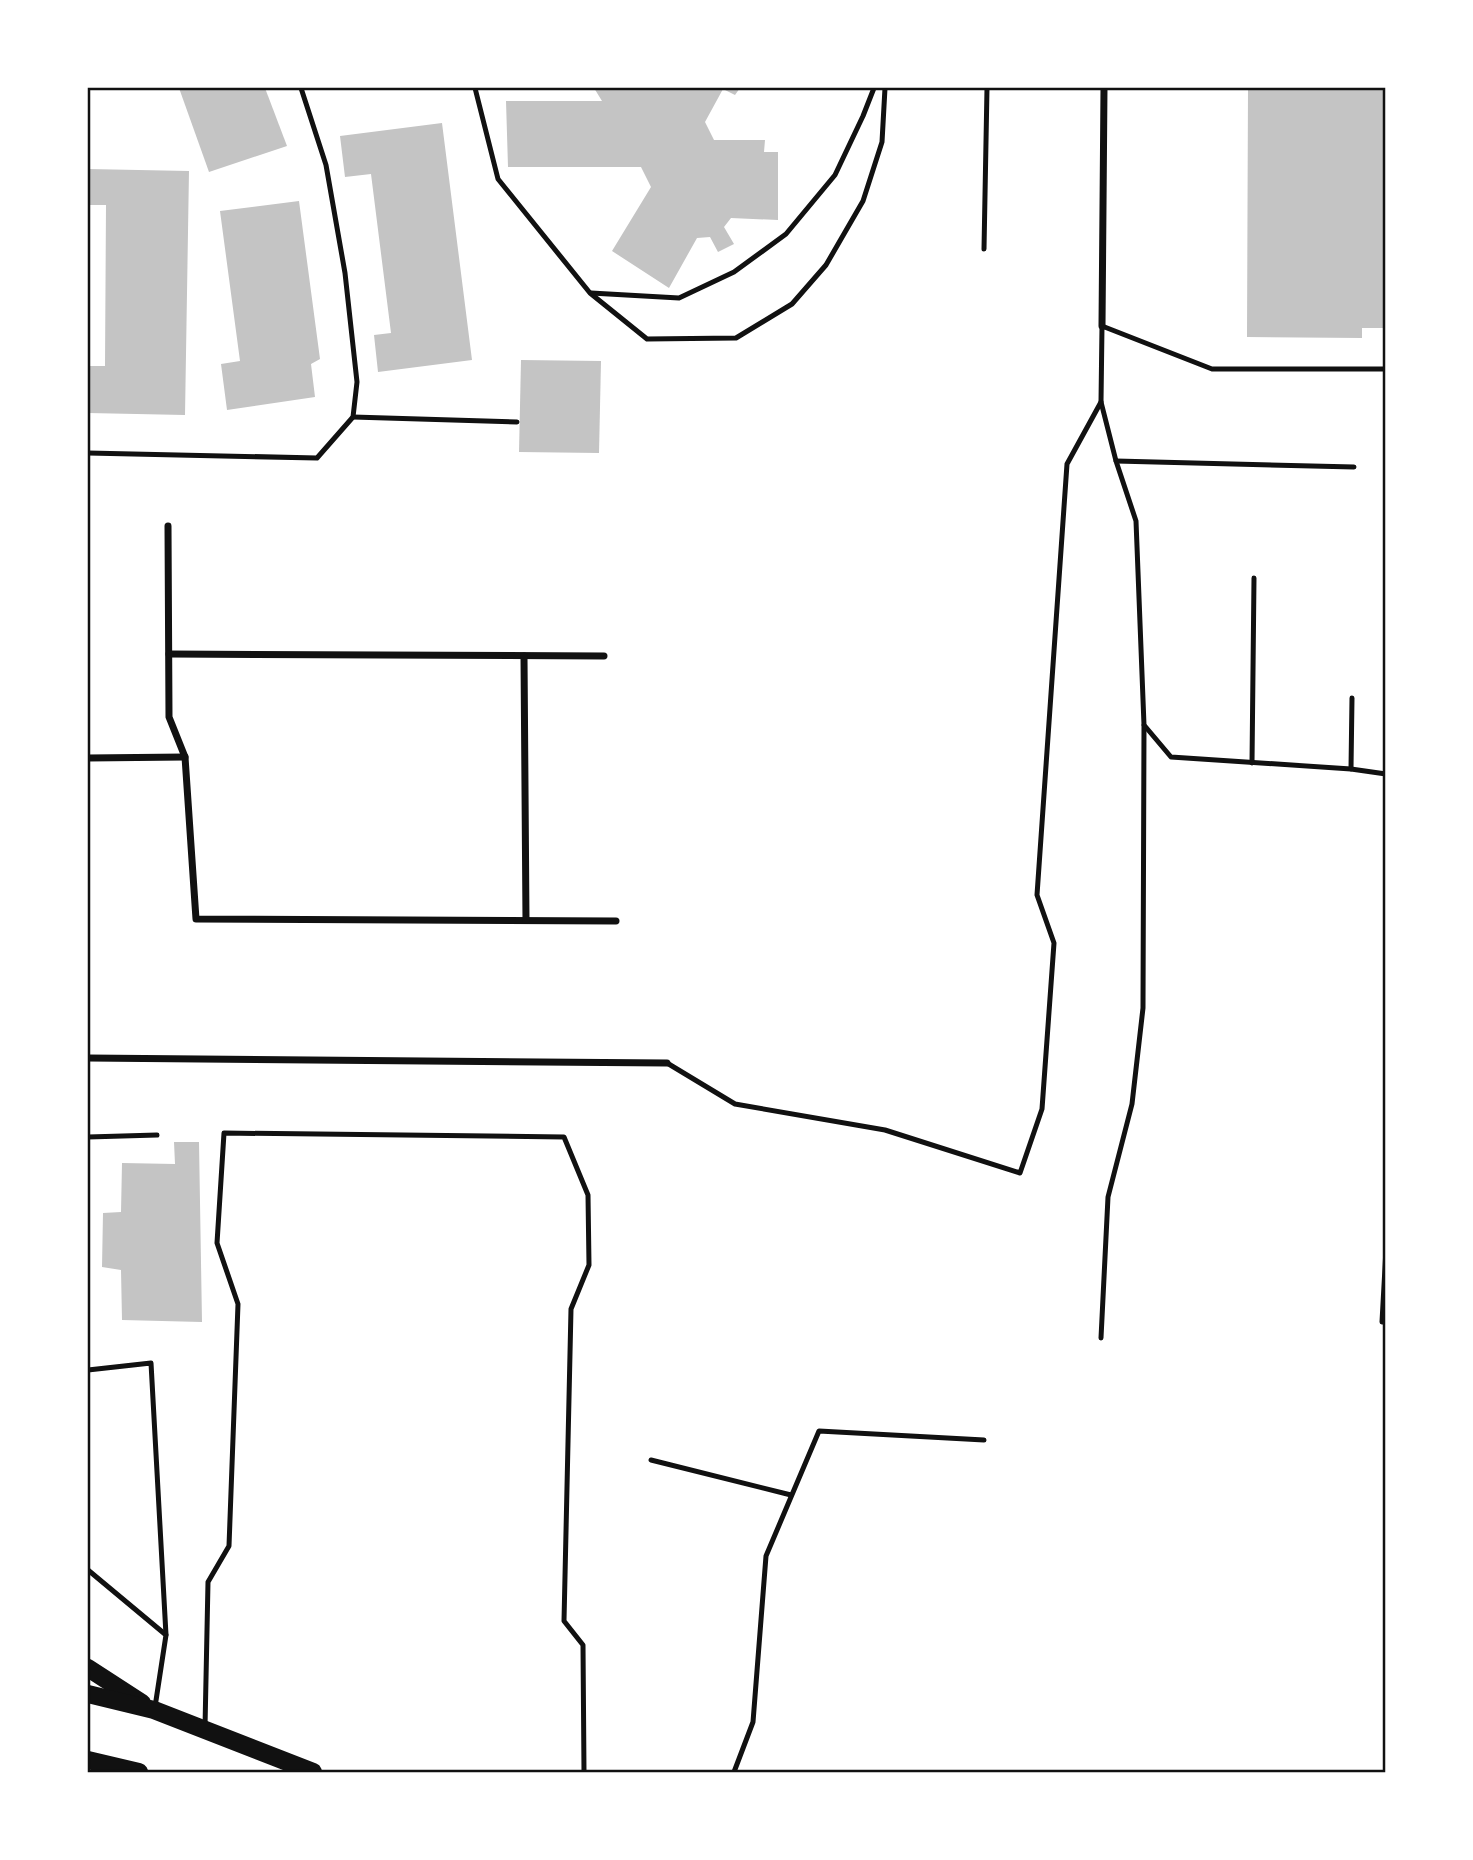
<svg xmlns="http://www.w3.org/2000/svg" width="1473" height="1860" font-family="'Asap Condensed',sans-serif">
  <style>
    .building { fill: #c4c4c4 }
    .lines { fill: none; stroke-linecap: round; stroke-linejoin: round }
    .service { stroke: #111; stroke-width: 5 }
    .minor { stroke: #111; stroke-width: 7 }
    .primary { stroke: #111; stroke-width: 18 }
    .neatline { fill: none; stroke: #111; stroke-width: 2.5 }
  </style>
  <rect width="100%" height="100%" fill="#fff"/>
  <g class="building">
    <path d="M179,88H265L287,146L209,172Z"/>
    <path d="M594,88H740L735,95L723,89L705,122L714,140H765L764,152H778V220L731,218L724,227L734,244L718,252L710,237L697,238L669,288L612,251L651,187L641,167H508L506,101H602Z"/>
    <path d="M1248,88H1386V328H1362V338L1247,337Z"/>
    <path d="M442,123L472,360L378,372L374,335L391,333L371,174L345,177L340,136Z"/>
    <path d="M88,169L189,171L185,415L88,413V366H105L106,205H88Z"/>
    <path d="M299,201L320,359L311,364L315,397L227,410L221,364L240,361L220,211Z"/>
    <path d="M521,360L601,361L599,453L519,452Z"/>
    <path d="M174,1142H199L202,1322L122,1320L121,1270L102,1267L103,1213L121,1212L122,1163L175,1164Z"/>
  </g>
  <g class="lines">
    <g class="service">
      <path d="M475,88L498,179L590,293L647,339L736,338L792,304L826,265L863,201L882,142L885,88"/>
      <path d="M984,249L987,88"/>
      <path d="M591,293L679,298L734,272L786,234L835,175L863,116L874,88"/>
      <path d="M1386,369H1212L1102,326L1101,402L1116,461L1136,521L1144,725L1171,757L1351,769L1386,774"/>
      <path d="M353,417L517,422"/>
      <path d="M88,453L317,458L353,417L357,382L345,273L326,165L301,88"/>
      <path d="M1116,461L1354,467"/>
      <path d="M1252,763L1254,578"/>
      <path d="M1351,769L1352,698"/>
      <path d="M667,1063L735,1104L885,1130L1020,1173L1042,1109L1054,943L1037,895L1067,464L1101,402"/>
      <path d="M88,1137L157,1135"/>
      <path d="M1386,1249L1382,1322H1386"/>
      <path d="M1101,1338L1108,1197L1132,1104L1143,1008L1144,725"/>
      <path d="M88,1370L151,1363L166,1635"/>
      <path d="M651,1460L791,1495"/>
      <path d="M88,1570L166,1635L155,1707"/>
      <path d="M205,1727L208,1582L229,1546L238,1304L217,1243L224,1133L564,1137L588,1195L589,1265L571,1309L564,1621L583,1645L584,1772"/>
      <path d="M734,1772L753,1722L766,1556L819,1431L984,1440"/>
    </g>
    <g class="minor">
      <path d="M1102,326L1104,88"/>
      <path d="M168,526L169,717L185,757L196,919L616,921"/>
      <path d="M169,654L604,656"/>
      <path d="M524,656L526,920"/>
      <path d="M88,758L185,757"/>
      <path d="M88,1058L667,1063"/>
    </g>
    <g class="primary">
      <path d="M88,1668L142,1703"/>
      <path d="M88,1694L154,1710L313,1772"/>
      <path d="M88,1760L139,1772"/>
    </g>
  </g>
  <rect width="1473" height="1860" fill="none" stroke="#ffffff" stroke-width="178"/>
  <rect x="89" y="89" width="1295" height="1682" class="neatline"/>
</svg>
